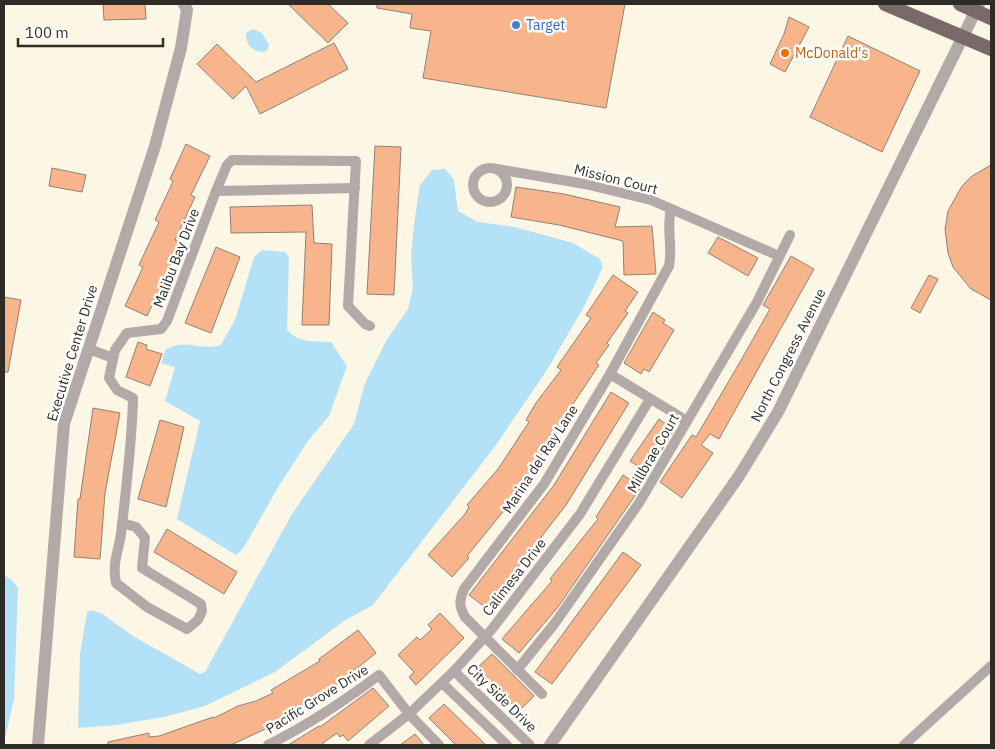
<svg xmlns="http://www.w3.org/2000/svg" width="995" height="749" font-family="'IBM Plex Sans',sans-serif">
  <style>
    .water { fill: #b3e2f8 }
    .building { fill: #f8b58c; stroke: #908178 }
    .lines { fill: none; stroke-linecap: round; stroke-linejoin: round }
    .minor { stroke: #b2a9a8; stroke-width: 10 }
    .tertiary { stroke: #b2a9a8; stroke-width: 12 }
    .primary { stroke: #796968; stroke-width: 14 }
    .shop-dot { fill: #3f7fe0; stroke: #fff; stroke-width: 2 }
    .food-dot { fill: #e8710a; stroke: #fff; stroke-width: 2 }
    .labels { text-anchor: middle; stroke-width: 5; stroke-linejoin: round; paint-order: stroke }
    .shop-label { font-size: 14px; fill: #366cbe; stroke: #fff; text-anchor: start }
    .food-label { font-size: 14px; fill: #c56008; stroke: #fff; text-anchor: start }
    .street-label { font-size: 14px; fill: #2e2c26; stroke: #fff }
  </style>
  <rect width="100%" height="100%" fill="#fcf6e5"/>
  <g class="water">
    <path d="M253,29L262,33L269,45L267,51C255,55 245,45 246,33Z"/>
    <path d="M445,169L454,180L458,211L478,222L515,227L573,243L600,259L603,267L585,305L547,370L496,445L373,605L344,621L275,672L205,706L164,717L116,725L78,728L80,654L87,612L91,610L101,613L133,636L200,674L205,672L292,514L354,424L365,383L386,341L408,309L413,288L411,255L415,217L420,185L432,170Z"/>
    <path d="M262,250L285,252L289,257L287,330C298,343 315,341 331,342L347,366L329,416L308,441L280,484L243,549L236,555L177,519L200,421L165,401L175,367L161,363L166,349C188,338 198,351 221,345L235,320L254,257Z"/>
    <path d="M4,575L12,580L18,588L14,699L4,742Z"/>
  </g>
  <g class="building">
    <path d="M103,4H145L146,19L104,20Z"/>
    <path d="M288,4H328L348,23L328,43Z"/>
    <path d="M377,4H625L606,108L423,78L431,31L410,28L412,14L377,8Z"/>
    <path d="M789,17L809,27L785,72L770,64L784,34Z"/>
    <path d="M848,36L920,71L882,152L810,117Z"/>
    <path d="M334,43L348,69L260,114L246,86L233,99L197,64L217,44L256,82Z"/>
    <path d="M186,144L210,156L191,195L195,197L175,240L181,243L147,316L125,306L143,267L139,265L159,222L155,220L170,188L173,181L170,179Z"/>
    <path d="M375,146L401,147L394,295L367,294Z"/>
    <path d="M991,165V300L971,289L953,267L948,253L945,229L948,211L962,186L972,176Z"/>
    <path d="M52,168L86,175L82,192L49,186Z"/>
    <path d="M516,187L564,194L620,207L615,227L652,226L656,274L624,275L623,241L559,225L511,217Z"/>
    <path d="M312,205L314,243L332,244L329,325H302L306,232L231,233L230,207Z"/>
    <path d="M718,237L758,258L748,276L708,253Z"/>
    <path d="M216,247L240,257L211,333L185,323Z"/>
    <path d="M791,256L814,269L719,439L710,434L701,445L713,453L682,498L660,482L692,435L696,437L740,362L770,309L763,305Z"/>
    <path d="M613,275L638,292L625,311L628,313L607,343L609,345L596,363L599,365L565,416L567,418L548,444L536,464L538,465L524,486L467,556L469,558L452,577L428,555L465,514L469,507L467,505L498,469L529,422L526,420L536,403L561,370L557,367L591,318L586,315Z"/>
    <path d="M929,275L938,279L920,313L911,308Z"/>
    <path d="M4,297L21,300L8,372H4Z"/>
    <path d="M653,312L665,320L663,323L674,330L649,372L644,369L641,374L624,363Z"/>
    <path d="M138,342L147,345L146,349L162,354L150,386L126,377Z"/>
    <path d="M611,392L629,403L566,505L486,608L469,595L554,485Z"/>
    <path d="M93,408L120,413L105,493L100,559L74,557L78,499H80Z"/>
    <path d="M659,419L674,430L648,473L630,461Z"/>
    <path d="M160,420L184,427L166,507L138,499Z"/>
    <path d="M623,475L641,487L558,607L519,653L502,639L552,581L550,579L598,519L596,517Z"/>
    <path d="M167,529L237,572L224,594L154,552Z"/>
    <path d="M623,552L641,565L552,684L535,672Z"/>
    <path d="M440,613L464,638L416,685L409,677L414,672L398,655L417,637L420,640L432,629L428,625Z"/>
    <path d="M358,630L376,653L321,697L289,718L231,745H108V742L149,733V737L159,736L213,717L214,718L238,706L256,701L273,693L271,690L320,661L319,659Z"/>
    <path d="M492,654L534,696L519,711L477,668Z"/>
    <path d="M373,688L389,706L348,741L343,735L340,737L337,733L323,743L324,745H288L319,726L320,727Z"/>
    <path d="M444,704L486,745H456L429,718Z"/>
    <path d="M415,734L424,745H400Z"/>
  </g>
  <g class="lines">
    <g class="minor">
      <circle cx="490" cy="185" r="17"/>
      <path d="M497,169L585,184L651,200L779,256"/>
      <path d="M216,191L355,188"/>
      <path d="M89,349L113,358"/>
      <path d="M610,374L687,421"/>
      <path d="M122,523L136,527L145,538L142,568L201,604L202,611L198,620L187,629L147,607L116,583C112,562 118,554 121,534C126,489 132,444 133,398L117,390L109,378L115,350L127,333L161,329L167,321L216,191L227,165L232,160L356,161L348,306L365,324L370,326"/>
      <path d="M517,670L555,623L639,503L757,302L790,235"/>
      <path d="M454,671L530,745"/>
      <path d="M442,683L507,745"/>
      <path d="M542,694L465,617C459,606 459,601 464,589L544,484L610,374L669,266C673,247 666,228 671,209"/>
      <path d="M268,745C308,725 343,702 379,675L409,714L439,745"/>
      <path d="M369,745L409,714L454,671L492,629L580,514L650,399"/>
      <path d="M904,745L991,666"/>
    </g>
    <g class="tertiary">
      <path d="M38,745L64,424L155,146L181,48L187,10L184,4"/>
      <path d="M550,745L739,476L778,412L979,4"/>
    </g>
    <g class="primary">
      <path d="M885,4L991,49"/>
      <path d="M960,4L991,18"/>
    </g>
  </g>
  <circle class="shop-dot" cx="516" cy="25" r="5"/>
  <circle class="food-dot" cx="785" cy="53" r="5"/>
  <g class="labels">
    <g class="shop-label">
      <text x="526" y="30">Target</text>
    </g>
    <g class="food-label">
      <text x="795" y="58">McDonald's</text>
    </g>
    <g class="street-label">
      <text transform="translate(616 179) rotate(14)" y="5">Mission Court</text>
      <text transform="translate(176 258) rotate(-69)" y="5">Malibu Bay Drive</text>
      <text transform="translate(72 353) rotate(-73)" y="5">Executive Center Drive</text>
      <text transform="translate(788 355) rotate(-63)" y="5">North Congress Avenue</text>
      <text transform="translate(653 453) rotate(-60)" y="5">Millbrae Court</text>
      <text transform="translate(540 459) rotate(-57)" y="5">Marina del Ray Lane</text>
      <text transform="translate(514 577) rotate(-52)" y="5">Calimesa Drive</text>
      <text transform="translate(502 698) rotate(44)" y="5">City Side Drive</text>
      <text transform="translate(317 699) rotate(-32)" y="5">Pacific Grove Drive</text>
    </g>
  </g>
  <rect width="995" height="749" fill="none" stroke="#2e2c26" stroke-width="10"/>
  <path d="M18 38v8h145v-8" fill="none" stroke="#2e2c26" stroke-width="2.5"/>
  <text x="25" y="38" font-size="15" fill="#2e2c26" stroke="#ffffff" stroke-width="4" paint-order="stroke">100 m</text>
</svg>
